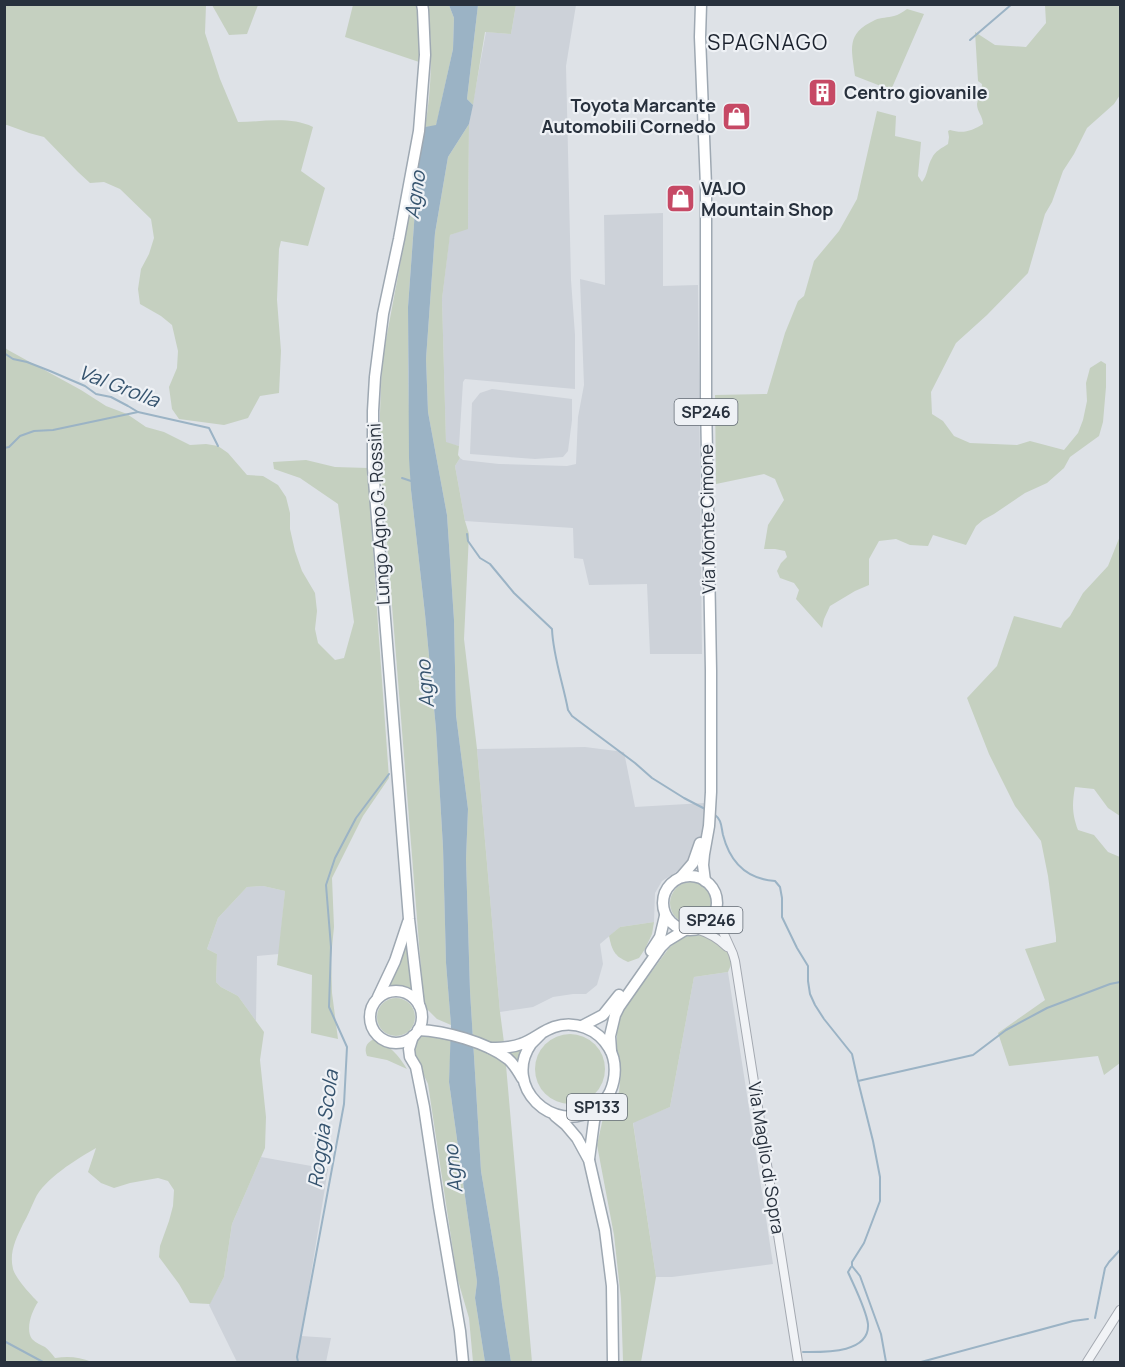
<svg xmlns="http://www.w3.org/2000/svg" width="1125" height="1367" font-family="Manrope,sans-serif">
  <style>
    .built { fill: #cdd2d9 }
    .green { fill: #c5d0c0 }
    .water { fill: #9bb3c5 }
    .lines { fill: none; stroke-linecap: round; stroke-linejoin: round }
    .stream { stroke: #9bb3c5; stroke-width: 2 }
    .minor-casing { stroke: #a4a9b1; stroke-width: 10 }
    .major-casing { stroke: #9ea8b2; stroke-width: 13 }
    .minor { stroke: #f1f3f6; stroke-width: 8 }
    .major { stroke: #fff; stroke-width: 10 }
    .labels { text-anchor: middle; stroke-width: 4.5; stroke-linejoin: round; paint-order: stroke }
    .shield { fill: #eef1f5; stroke: #636b74; stroke-width: 1.5 }
    .shield-label { font-size: 16px; font-weight: bold; fill: #28313d }
    .poi-label { font-size: 18px; font-weight: bold; fill: #28313d; stroke: #eef1f5; text-anchor: start }
    .street-label { font-size: 18px; fill: #28313d; stroke: #eef1f5 }
    .water-label { font-size: 20px; font-style: italic; fill: #35536e; stroke: #eef1f5 }
    .quarter-label { font-size: 21px; letter-spacing: 1.5px; fill: #1b222e; stroke: #eef1f5 }
  </style>
  <rect width="100%" height="100%" fill="#dee2e7"/>
  <g class="built">
    <path d="M516,5H576L566,66L571,280L575,335V389L465,379L463,382L459,446L446,443L442,299L449,241L450,235L468,228L469,124L486,32L511,34Z"/>
    <path d="M663,213V286L698,285L702,654H650L647,584L589,585L583,559L574,558L573,528L465,521L455,466L460,458L463,460L499,464L567,466L576,464L578,417L584,385L580,279L605,285L604,215Z"/>
    <path d="M492,389L572,399V420L568,451L563,457L535,459L470,454L472,403L480,393Z"/>
    <path d="M585,747L624,752L635,807L704,803L708,840L678,871L662,881L655,893L654,922L620,927L600,944L603,964L597,985L586,994H573L553,997L533,1007L500,1012L477,749Z"/>
    <path d="M263,886L285,891L279,954L257,956L256,1021L238,996L221,987L216,982L217,954L207,949L218,918L247,887Z"/>
    <path d="M728,972L773,1264L672,1277H656L633,1122L670,1107L694,977Z"/>
    <path d="M261,1157L328,1169L301,1336L331,1338L326,1362H237L209,1305L224,1277L232,1224Z"/>
  </g>
  <g class="green">
    <path d="M5,4L206,5L205,33L220,79L238,122C263,122 290,116 313,127L301,171L325,188L308,246L281,241L279,249L277,300L281,351L279,393L260,396L248,418L224,425L179,419L172,409L169,387L177,368L178,351L172,325L161,316L140,304L138,289L141,269L149,254L154,238L151,219L120,189L104,182L90,183L78,172L44,137L29,133L7,125H5Z"/>
    <path d="M212,5H258L247,34L229,35Z"/>
    <path d="M353,5H416C419,24 421,43 419,62L345,37Z"/>
    <path d="M427,5H449L454,18L453,49L436,126L425,127C432,87 433,45 427,5Z"/>
    <path d="M478,5H516L511,34L485,32L473,105L467,99Z"/>
    <path d="M1045,5H1120V95L1114,104L1087,128L1074,154L1063,171L1052,202L1045,214L1028,273L987,315L956,343L931,392L932,414L943,421L954,436L970,443L1017,445L1030,441L1064,450L1078,433L1083,420L1087,401L1086,383L1090,368L1101,361L1106,364V387L1103,422L1099,436L1070,457L1064,468L1047,483L1025,493L994,514L983,520L976,526L966,545L933,535L928,546L910,545L896,539L879,541L869,559V585L855,591L830,606L824,619L822,628L796,599L799,590L794,583L780,578L777,571L781,563L787,557L785,551L775,549H764L768,525L784,500L775,479L764,474L716,484L715,395L767,394L785,333L798,301L804,296L814,261L839,231L857,199L877,111L896,116L895,136L921,142L918,176L922,182C928,175 927,166 932,158C935,151 942,148 948,144L949,137L948,131L950,130C963,134 972,131 983,124C983,116 977,112 977,104C978,98 982,91 982,84L978,81L975,32L995,45L1026,47L1046,23Z"/>
    <path d="M907,9L924,14L891,90L855,76C852,49 845,34 875,20C881,17 888,18 894,16C898,15 903,12 907,9Z"/>
    <path d="M469,124L468,229L450,235L442,299L446,442L459,446L458,455L460,458L455,466L465,521L469,534L464,639L477,749L500,1012L505,1050L524,1046L519,1064L505,1054L532,1362H511L502,1304L499,1278L481,1171L470,991L466,859L468,809L456,715L454,620L447,515L428,412L426,359L435,233L448,157Z"/>
    <path d="M418,169L408,307V372L411,490L425,614L436,729L443,847L446,963L451,1025L437,1019L424,1006L380,455V413L382,361Z"/>
    <path d="M4,347L8,350L81,390L106,406L127,414L146,427L164,432L190,445L206,444L218,446L228,453L247,475L263,476L278,485L286,497L290,513V529L295,551L302,571L315,593L317,611L315,629L318,643L335,660L344,658L354,622L338,504L300,478L274,469L273,462L306,460L335,467L368,468L378,625L389,778L363,816L332,878L334,927L331,957L332,993L338,1039L311,1033L312,975L277,965L285,891L263,886L247,887L218,918L207,949L217,954L216,982L221,987L238,996L264,1032L260,1060L266,1117L265,1148L232,1224L224,1277L210,1304L190,1303L179,1284L159,1257L160,1246L169,1221L173,1206L174,1190L168,1181L158,1178L130,1183L114,1188L101,1183L88,1172L96,1148C77,1159 44,1179 35,1199C31,1207 28,1216 23,1224C16,1239 9,1252 13,1269C16,1279 31,1295 38,1302C32,1311 25,1329 32,1339C36,1343 41,1345 45,1347C49,1350 52,1354 55,1358C69,1356 79,1357 92,1362H5Z"/>
    <path d="M1120,536V816L1108,808L1094,789L1075,787C1072,804 1072,814 1078,830L1094,835L1108,852L1120,857V1063L1104,1075L1098,1056L1009,1066L998,1033L1045,1000L1025,949L1056,942V937L1048,876L1041,841L1015,806L989,754L967,698L997,666L1014,616L1061,628L1064,622L1070,616L1083,593L1108,566Z"/>
    <circle cx="691" cy="903" r="21"/>
    <path d="M654,922L652,934L645,949L639,958L628,962C614,956 612,950 609,936L620,927Z"/>
    <path d="M409,933L414,991L400,986H387Z"/>
    <path d="M692,935C698,935 705,935 711,937C720,941 731,953 731,963C731,966 729,969 728,972L694,977L670,1107L633,1123L656,1277L641,1362L623,1361L621,1299L614,1235L597,1145L603,1118L619,1092L621,1068L617,1050V1029L621,1013L669,948L682,937Z"/>
    <circle cx="396" cy="1017" r="19"/>
    <circle cx="570" cy="1069" r="35"/>
    <path d="M432,1034L451,1040L449,1082L477,1282L475,1298L485,1362H473L469,1318L457,1277L428,1084L414,1054V1042L421,1035Z"/>
    <path d="M374,1039C389,1044 399,1056 407,1069L387,1060L367,1056C364,1048 366,1043 374,1039Z"/>
  </g>
  <path class="water" d="M449,5H478L467,99L473,105L469,124L448,157L435,233L426,359L428,412L447,515L454,620L456,715L468,809L466,859L470,991L481,1171L499,1278L502,1304L511,1362H485L475,1298L477,1282L449,1082L451,1025L446,963L443,847L436,729L425,614L411,490L409,458L408,307L418,169L425,127L436,125L453,49L454,18Z"/>
  <g class="lines">
    <g class="stream">
      <path d="M970,40L1012,4"/>
      <path d="M4,353L13,359L27,362L50,371L85,386L96,394L111,397L128,406L138,412L209,428L218,446"/>
      <path d="M4,448L9,447L20,436L34,431L53,430L138,412"/>
      <path d="M402,478L411,481"/>
      <path d="M467,534L468,541L480,558L490,564L514,593L552,629C553,656 563,683 568,710L572,716L635,763L652,778L684,798L707,810"/>
      <path d="M714,814C722,820 721,826 723,835C730,862 747,879 775,881L780,887L782,898V917L797,948L808,966V981L810,994L815,1005L824,1019L852,1054L858,1081L873,1141L880,1177V1201L864,1243L852,1262V1266L860,1276L881,1334L886,1362"/>
      <path d="M858,1081L973,1055L1006,1030L1047,1008L1110,984L1120,982"/>
      <path d="M1095,1318L1105,1268L1109,1262L1120,1250"/>
      <path d="M4,1341L43,1362"/>
      <path d="M803,1352C823,1352 870,1354 868,1324C866,1309 854,1286 848,1272L851,1267"/>
      <path d="M298,1362L297,1357L344,1104L347,1047L329,1007L331,947L326,885L335,858L356,818L389,774"/>
      <path d="M921,1362L1073,1321L1088,1319"/>
    </g>
    <defs>
      <g id="minor">
        <path d="M715,914L733,954L735,961L798,1362"/>
        <path d="M696,929C709,933 718,938 727,947"/>
        <path d="M1087,1362L1120,1310"/>
      </g>
      <g id="major">
        <path d="M701,4L700,37L706,186V400L711,670V792L709,826L704,854L703,865L705,881"/>
        <circle cx="690" cy="903" r="27"/>
        <path d="M681,877L693,863L700,843"/>
        <path d="M651,951L660,937L665,916"/>
        <circle cx="396" cy="1017" r="26"/>
        <path d="M378,997L395,961L408,922"/>
        <path d="M419,1005L409,919L373,468V411L375,377L383,314L399,239L419,131L425,55L423,10L422,4"/>
        <path d="M582,1026L603,1015L619,995"/>
        <path d="M418,1030C445,1031 486,1042 508,1059C514,1064 518,1071 522,1078"/>
        <path d="M413,1036L409,1049L410,1057L416,1067L424,1107L439,1207L460,1331L463,1362"/>
        <path d="M490,1048C501,1048 511,1048 521,1044C533,1040 542,1031 554,1027C575,1020 598,1029 609,1048C617,1061 616,1078 610,1092C607,1098 601,1105 595,1109C553,1136 502,1086 531,1044C534,1041 538,1037 541,1034"/>
        <path d="M611,1051L610,1036L615,1015L619,1007L661,947L667,941L685,930"/>
        <path d="M555,1116L566,1125L577,1138L589,1160L605,1230L612,1286L613,1362"/>
        <path d="M589,1159L594,1121L599,1106"/>
      </g>
    </defs>
    <use href="#minor" class="minor-casing"/>
    <use href="#major" class="major-casing"/>
    <use href="#minor" class="minor"/>
    <use href="#major" class="major"/>
  </g>
  <defs>
    <symbol id="building-square" viewBox="-11 -11 22 22"><rect x="-9" y="-9" width="18" height="18" rx="4" fill="#c64965" stroke="#eef1f5"/><path d="M-4-6H4V6H1V3H-1V6H-4ZM-2.5-4.3h1.7v1.8h-1.7ZM.8-4.3h1.7v1.8H.8ZM-2.5-1h1.7V.8h-1.7ZM.8-1h1.7V.8H.8Z" fill="#fff"/></symbol>
    <symbol id="shop-square" viewBox="-11 -11 22 22"><rect x="-9" y="-9" width="18" height="18" rx="4" fill="#c64965" stroke="#eef1f5"/><path d="M-5-2.5h2.3a2.7 3.5 0 0 1 5.4 0H5L5.5 6h-11ZM-1.5-2.5h3a1.5 2.3 0 0 0-3 0Z" fill="#fff"/></symbol>
  </defs>
  <g fill-rule="evenodd">
    <use href="#building-square" x="806" y="76" width="33" height="33"/>
    <use href="#shop-square" x="720" y="100" width="33" height="33"/>
    <use href="#shop-square" x="664" y="182" width="33" height="33"/>
  </g>
  <g class="labels">
    <g class="shield">
      <rect x="674.5" y="399" width="63" height="26" rx="4.5"/>
      <rect x="679.5" y="907" width="63" height="26" rx="4.5"/>
      <rect x="567" y="1094" width="60" height="26" rx="4.5"/>
    </g>
    <g class="shield-label">
      <text x="706" y="418">SP246</text>
      <text x="711" y="926">SP246</text>
      <text x="597" y="1113">SP133</text>
    </g>
    <g class="poi-label">
      <text x="844" y="99">Centro giovanile</text>
      <text x="716" y="112" text-anchor="end">Toyota Marcante<tspan x="716" dy="21">Automobili Cornedo</tspan></text>
      <text x="701" y="195">VAJO<tspan x="701" dy="21">Mountain Shop</tspan></text>
    </g>
    <g class="street-label">
      <text transform="translate(379 514) rotate(-93)" y="6">Lungo Agno G. Rossini</text>
      <text transform="translate(708 519) rotate(-91)" y="6">Via Monte Cimone</text>
      <text transform="translate(766 1158) rotate(81)" y="6">Via Maglio di Sopra</text>
    </g>
    <g class="water-label">
      <text transform="translate(415 195) rotate(-82)" y="7">Agno</text>
      <text transform="translate(119 386) rotate(21)" y="7">Val Grolla</text>
      <text transform="translate(425 684) rotate(-95)" y="7">Agno</text>
      <text transform="translate(323 1129) rotate(-82)" y="7">Roggia Scola</text>
      <text transform="translate(453 1169) rotate(-96)" y="7">Agno</text>
    </g>
    <g class="quarter-label">
      <text x="768" y="50">SPAGNAGO</text>
    </g>
  </g>
  <rect width="1125" height="1367" fill="none" stroke="#28313d" stroke-width="12"/>
</svg>
